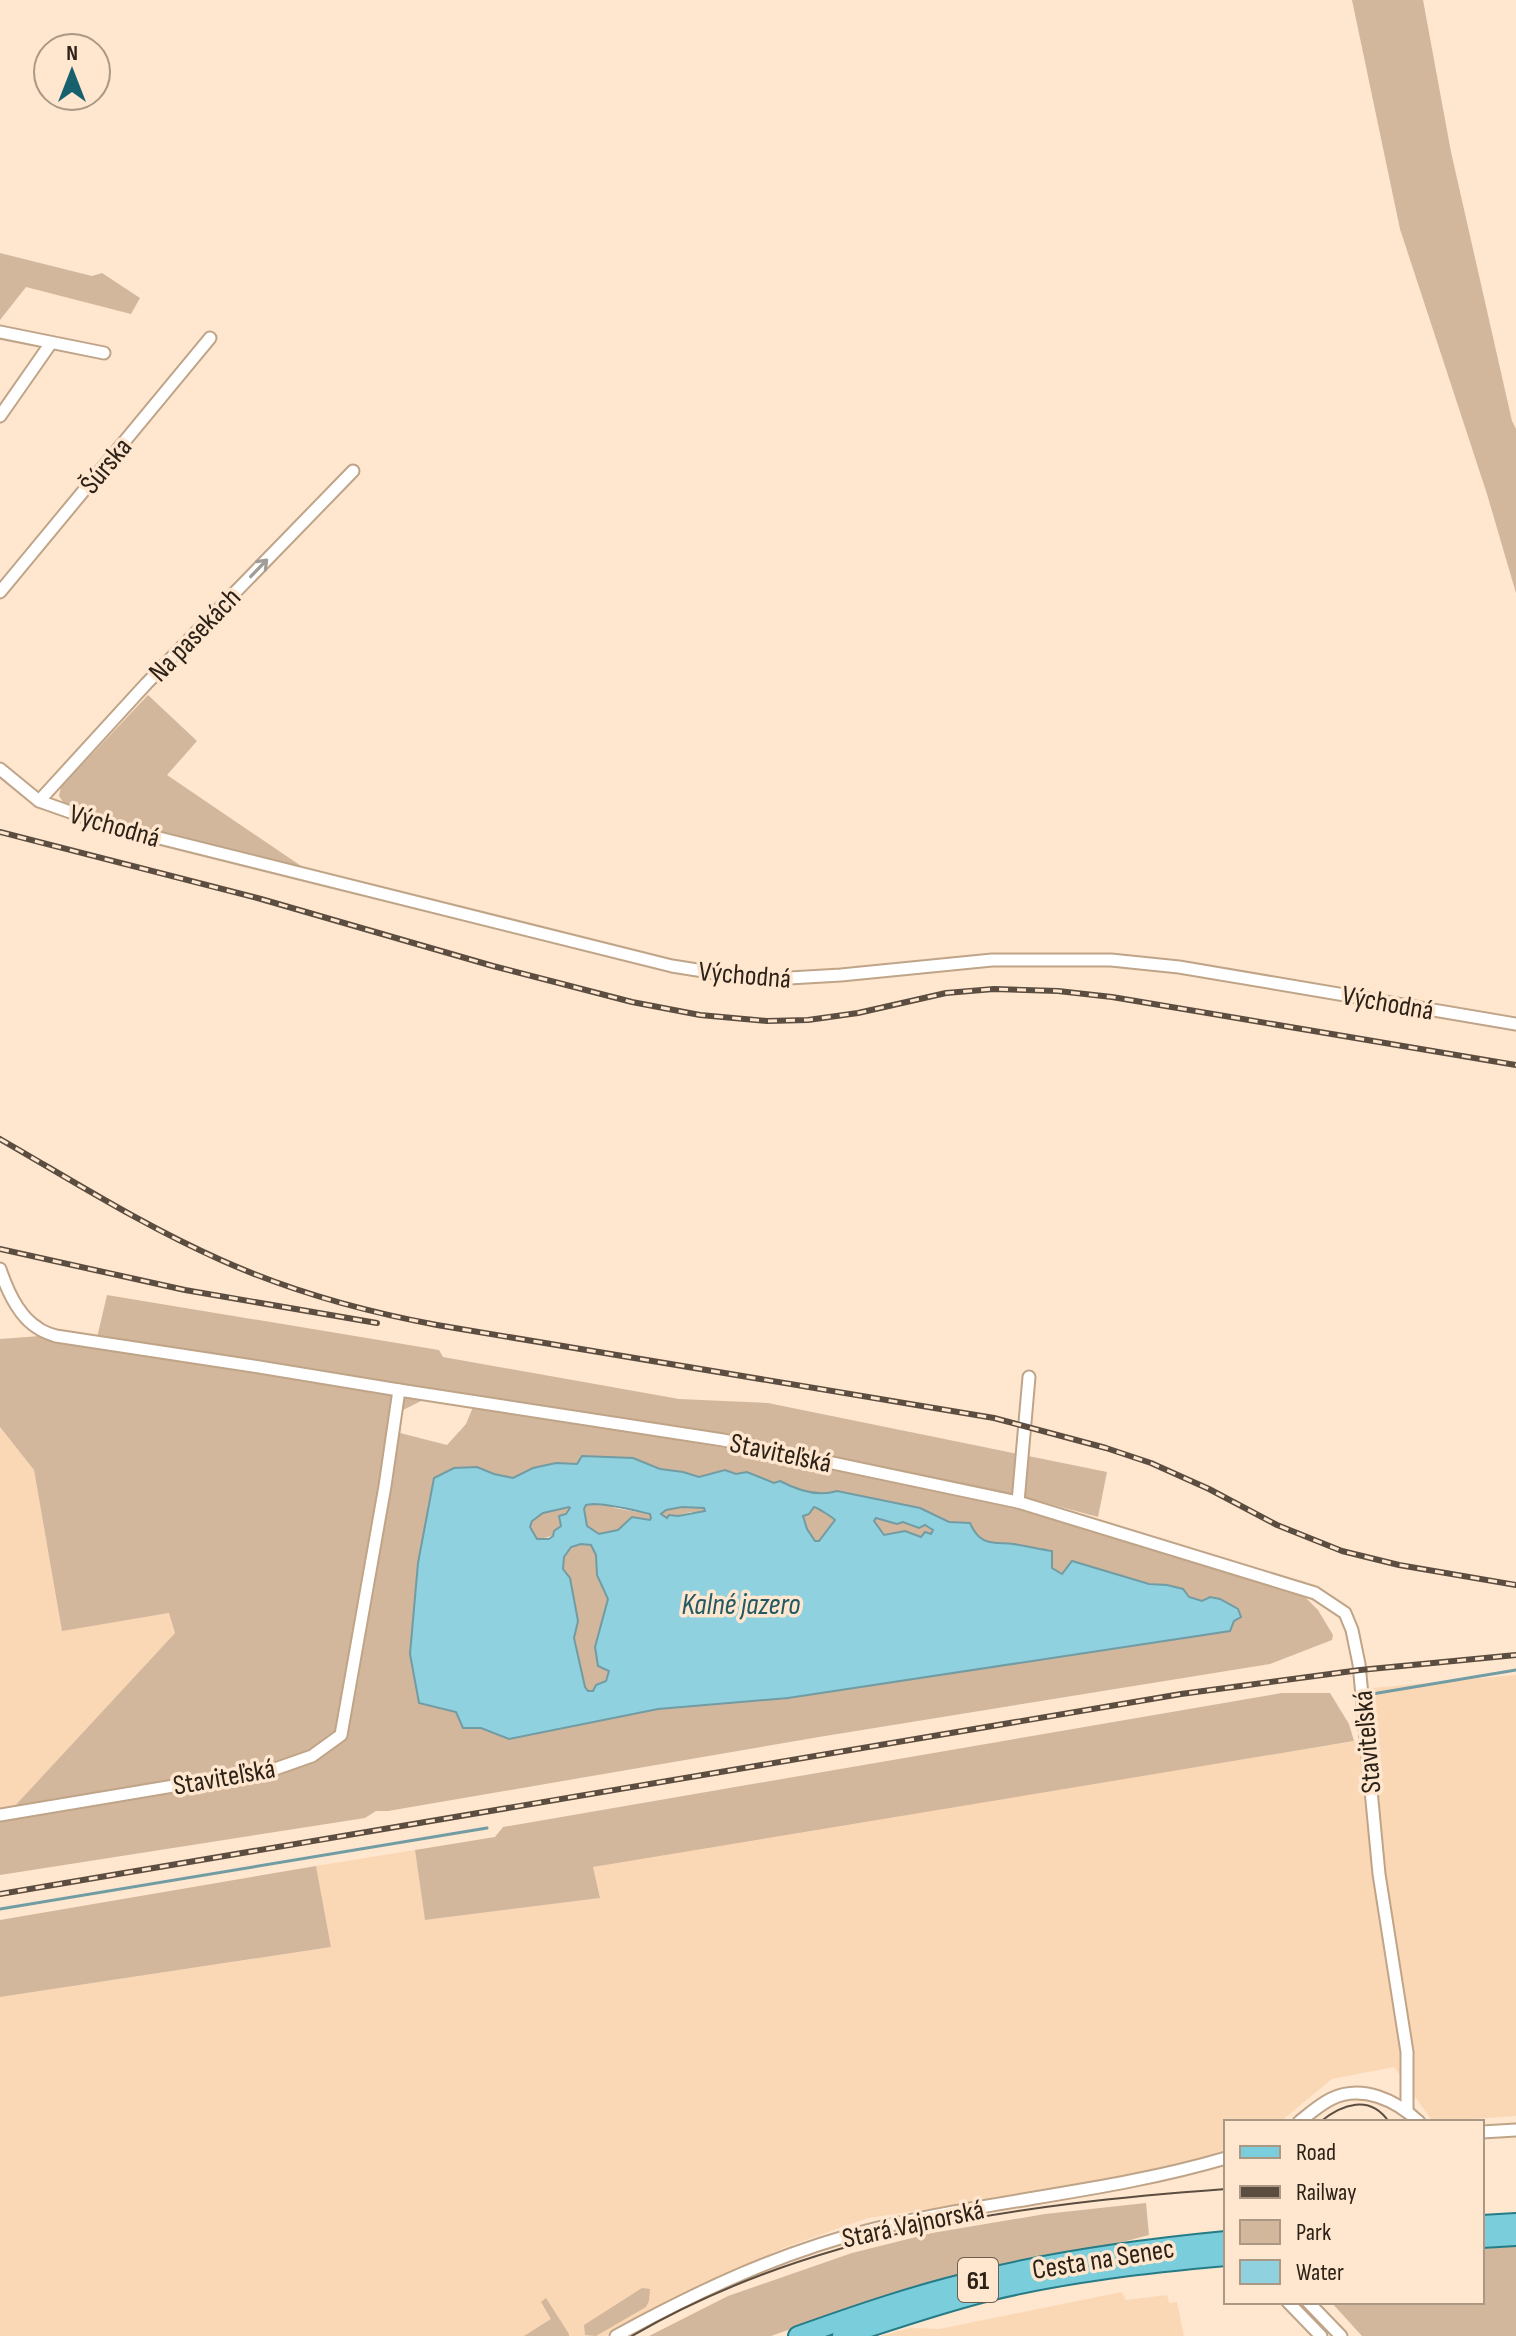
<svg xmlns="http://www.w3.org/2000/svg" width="1516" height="2336" font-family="'Sofia Sans Condensed',sans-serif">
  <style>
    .built { fill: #fbd8b5 }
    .green { fill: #d2b79c; fill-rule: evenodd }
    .water { fill: #90d1df; stroke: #729ca3; stroke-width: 2; fill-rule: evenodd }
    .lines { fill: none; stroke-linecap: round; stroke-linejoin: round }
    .stream { stroke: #729ca3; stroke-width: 3 }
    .street-casing { stroke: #bfa488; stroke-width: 15 }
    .primary-casing { stroke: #257b86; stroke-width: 22 }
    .street { stroke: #fff; stroke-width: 11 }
    .primary { stroke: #7acdda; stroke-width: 18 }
    .tram { stroke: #5b4d3f; stroke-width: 2 }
    .rail-casing { stroke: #5b4d3f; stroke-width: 6 }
    .rail { stroke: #fee6cf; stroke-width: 3; stroke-dasharray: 9; stroke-linecap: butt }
    .oneway { stroke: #a09c97 }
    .labels { text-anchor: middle; stroke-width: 7; stroke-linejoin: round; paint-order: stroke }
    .shield { fill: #fee6cf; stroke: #6c5d4e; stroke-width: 2 }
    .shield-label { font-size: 26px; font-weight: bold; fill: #2d2217 }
    .street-label { font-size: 28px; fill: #2d2217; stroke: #fee6cf }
    .water-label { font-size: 30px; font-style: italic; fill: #225963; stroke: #fee6cf }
  </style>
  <rect width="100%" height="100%" fill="#fee6cf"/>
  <g class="built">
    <path d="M0,1427L34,1470L62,1630L170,1613L175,1633L0,1822Z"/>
    <path d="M1516,1675V2116L1433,2122L1394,2067L1332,2079L1280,2122H1226V2149L1186,2164L966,2204L868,2218L786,2247L675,2296L606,2336H0V1997L331,1947L316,1866L415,1850L425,1920L599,1898L593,1867L982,1800L1376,1738L1372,1688Z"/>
    <path d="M1122,2292L1126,2300L1167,2295L1169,2303L1177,2302L1184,2336H881L911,2328L939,2329Z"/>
  </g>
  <g class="green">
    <path d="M1352,0H1423L1451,152L1512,421L1516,429V593L1487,494L1400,229Z"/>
    <path d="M0,253L92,276L102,273L140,298L131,314L26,287L0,320Z"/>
    <path d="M148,695L197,741L167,775L307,870L98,815L73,807L63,802L59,796L61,787Z"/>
    <path d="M107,1295L439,1350L443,1357L679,1399L768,1403L1107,1472L1098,1517L1024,1497L727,1436L481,1397L425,1399L403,1410L400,1433L447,1445L466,1424L473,1407L726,1448L914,1485L1020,1510L1303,1595L1318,1610L1333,1635L1332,1640L1270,1664L819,1737L388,1811H376L365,1818L0,1875V1822L175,1633L169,1613L62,1631L34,1470L0,1427V1339L40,1336L95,1346ZM632,1458L660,1469L683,1472L699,1477L725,1470L736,1474L747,1472L774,1483L780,1481C797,1490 819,1497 838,1491L920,1508L949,1522L970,1523L975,1535L992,1544H1011L1063,1574L1167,1585L1189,1597L1202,1601L1210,1598L1230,1631L788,1698L658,1709L509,1739L481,1728H463L456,1712L418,1563L434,1478L454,1468L476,1467L494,1474L513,1478L533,1468L556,1463L577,1464Z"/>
    <path d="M605,1504L614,1508L650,1514V1520L632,1517L618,1530L599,1534L587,1526L584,1509L585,1505Z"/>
    <path d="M569,1507L571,1508L560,1521C561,1535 548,1538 537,1539L530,1526L531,1521L543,1513Z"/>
    <path d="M682,1507L704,1508L705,1512H691L667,1518L660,1514L666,1510Z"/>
    <path d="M813,1507L821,1509L835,1520L820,1541H816L807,1530L803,1515Z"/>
    <path d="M876,1518L897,1524L903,1522L919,1528L924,1525L934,1530L931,1535C915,1539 900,1531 883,1535L874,1521Z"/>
    <path d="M581,1544L591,1545L596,1555L597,1575L608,1599L595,1647L598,1666L609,1671C606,1681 599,1691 588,1691L585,1687L574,1638L578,1621L570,1578L563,1569L564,1557L571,1547Z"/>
    <path d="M1282,1693H1330L1349,1724L1354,1741L593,1867L600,1898L425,1920L415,1850L495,1837L503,1827Z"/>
    <path d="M316,1866L331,1947L0,1997V1920Z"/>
    <path d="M1146,2203L1149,2235L1104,2247L951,2277L895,2292L771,2336H649L728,2296L852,2253L932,2233L1045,2214Z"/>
    <path d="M1516,2246V2336H1362L1331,2302H1482V2249Z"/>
    <path d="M642,2288L650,2289L649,2301L646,2307L596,2336L585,2335L584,2325Z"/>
    <path d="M546,2298L569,2334V2336H524L551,2319L541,2302Z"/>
  </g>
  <path class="water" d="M582,1456L633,1458L660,1469L683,1472L699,1477L725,1470L736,1474L747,1472L774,1483L780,1481C797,1490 819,1497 837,1491L920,1508L949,1522L970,1523C980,1546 992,1542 1013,1544C1026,1546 1039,1549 1052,1551V1568L1062,1574L1072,1561L1149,1584L1167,1585L1183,1589L1189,1597L1202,1601L1210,1597L1220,1599L1238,1609L1241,1617L1234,1621L1230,1631L788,1698L658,1709L509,1739L481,1728H463L456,1712L419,1703L410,1654L418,1563L434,1478L454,1468L477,1467L494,1474L513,1478L533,1468L556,1463L577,1464ZM593,1504C610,1504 633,1510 650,1514L651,1518L650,1520L632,1517L618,1530L599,1534L587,1526L584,1509L586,1505ZM569,1507L570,1508L566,1514L559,1516L561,1526L554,1531L553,1536L549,1539H537L530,1527L532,1521L543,1513ZM682,1507L704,1508L705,1511L678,1516L669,1515L667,1518L661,1514L666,1510ZM814,1507C818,1508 832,1517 835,1520L819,1541H815L807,1529L803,1516L809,1514ZM876,1518L897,1524L903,1522L919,1528L925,1525L933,1530L931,1534L925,1532L921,1537L905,1531L884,1535L874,1521ZM581,1544L591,1545L596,1555L597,1575L608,1599L595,1647L598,1666L609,1671L606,1681L596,1685L593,1691H588L585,1687L574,1638L578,1621L570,1578L563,1569L564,1557L571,1547Z"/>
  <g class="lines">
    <g class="stream">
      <path d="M1372,1694L1516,1670"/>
      <path d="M0,1909L487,1828"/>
    </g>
    <defs>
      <g id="street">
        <path d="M0,332L104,353"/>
        <path d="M0,416L51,343"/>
        <path d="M0,592L210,338"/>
        <path d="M0,769L39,801L107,825L672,966L735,976L772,979L841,975L992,960H1111L1179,967L1516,1024"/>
        <path d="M39,801L146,684L353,471"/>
        <path d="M0,1269C7,1290 18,1316 38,1328C43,1332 50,1334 56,1336L253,1366L399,1390"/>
        <path d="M1018,1502L1029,1377"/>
        <path d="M0,1815L275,1769L312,1756L341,1735L385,1486L399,1390L723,1440L1018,1502L1315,1593L1345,1613L1352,1630L1359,1664L1379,1874L1407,2052V2110"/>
        <path d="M1299,2122C1309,2114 1319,2105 1331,2099C1362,2084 1396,2100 1419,2122"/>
        <path d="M1482,2132L1516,2130"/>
        <path d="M1288,2302L1321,2336"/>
        <path d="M1308,2302L1341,2336"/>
        <path d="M616,2336C698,2291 783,2251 874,2229C990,2200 1111,2192 1226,2158"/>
      </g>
      <g id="primary">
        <path d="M1482,2225L1516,2223"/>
        <path d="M1482,2238L1516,2236"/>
        <path d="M798,2336C857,2315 918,2294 979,2280C1060,2260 1143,2249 1226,2241"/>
        <path d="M842,2336C891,2320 940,2303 989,2291C1067,2272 1146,2263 1226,2256"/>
      </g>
    </defs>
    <use href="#street" class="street-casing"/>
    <use href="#primary" class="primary-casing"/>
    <use href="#street" class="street"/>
    <use href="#primary" class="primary"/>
    <g class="tram">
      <path d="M1320,2122C1342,2104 1370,2094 1389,2122"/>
      <path d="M632,2336C812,2231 1022,2204 1226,2189"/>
    </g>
    <defs>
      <g id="rail">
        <path d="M0,832L261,899L493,966L632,1002L700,1015L767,1021L808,1020L858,1013L946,993L994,989L1058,991L1112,997L1516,1065"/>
        <path d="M0,1139C73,1181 144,1226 221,1260C290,1291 362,1311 437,1325L994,1418L1106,1448L1151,1463L1209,1489L1277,1525L1342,1551L1399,1565L1516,1585"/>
        <path d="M0,1249L185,1290L377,1323"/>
        <path d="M0,1894L1181,1694L1360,1670L1516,1655"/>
      </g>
    </defs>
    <use href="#rail" class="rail-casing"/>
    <use href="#rail" class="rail"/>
  </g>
  <defs><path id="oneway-shaft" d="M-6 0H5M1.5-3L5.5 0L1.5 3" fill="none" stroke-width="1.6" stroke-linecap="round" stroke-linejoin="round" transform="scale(2)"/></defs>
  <use class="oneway" href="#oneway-shaft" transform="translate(259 568) rotate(-46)"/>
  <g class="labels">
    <rect class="shield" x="958" y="2258" width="40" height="44" rx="6"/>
    <g class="shield-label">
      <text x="978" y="2289">61</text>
    </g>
    <g class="street-label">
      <text transform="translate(105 465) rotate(-50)" y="10">Šúrska</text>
      <text transform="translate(194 634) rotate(-46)" y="10">Na pasekách</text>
      <text transform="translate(115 825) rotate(16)" y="10">Východná</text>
      <text transform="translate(745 974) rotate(5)" y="10">Východná</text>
      <text transform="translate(1388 1002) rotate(10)" y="10">Východná</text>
      <text transform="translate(781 1452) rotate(12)" y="10">Staviteľská</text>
      <text transform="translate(1366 1742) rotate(-95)" y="10">Staviteľská</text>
      <text transform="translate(224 1776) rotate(-10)" y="10">Staviteľská</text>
      <text transform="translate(913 2223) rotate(-12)" y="10">Stará Vajnorská</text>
      <text transform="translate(1103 2258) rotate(-9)" y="10">Cesta na Senec</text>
    </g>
    <g class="water-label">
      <text x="741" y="1614">Kalné jazero</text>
    </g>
  </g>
  <rect x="1224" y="2120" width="260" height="184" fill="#fee6cf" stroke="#aa9885" stroke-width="2"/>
  <rect x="1240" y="2146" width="40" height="12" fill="#7acdda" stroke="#aa9885" stroke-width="2"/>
  <text x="1296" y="2160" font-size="24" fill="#2d2217">Road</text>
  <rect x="1240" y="2186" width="40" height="12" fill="#5b4d3f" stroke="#aa9885" stroke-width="2"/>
  <text x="1296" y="2200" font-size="24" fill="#2d2217">Railway</text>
  <rect x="1240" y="2220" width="40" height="24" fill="#d2b79c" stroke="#aa9885" stroke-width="2"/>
  <text x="1296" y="2240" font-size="24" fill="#2d2217">Park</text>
  <rect x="1240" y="2260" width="40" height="24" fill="#90d1df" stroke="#aa9885" stroke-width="2"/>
  <text x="1296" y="2280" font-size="24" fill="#2d2217">Water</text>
  <g transform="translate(72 72)"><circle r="38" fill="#fee6cf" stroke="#aa9885" stroke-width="2"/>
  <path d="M0-6L14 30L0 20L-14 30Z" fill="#17616f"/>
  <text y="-12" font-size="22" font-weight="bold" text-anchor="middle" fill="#2d2217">N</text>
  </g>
</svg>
